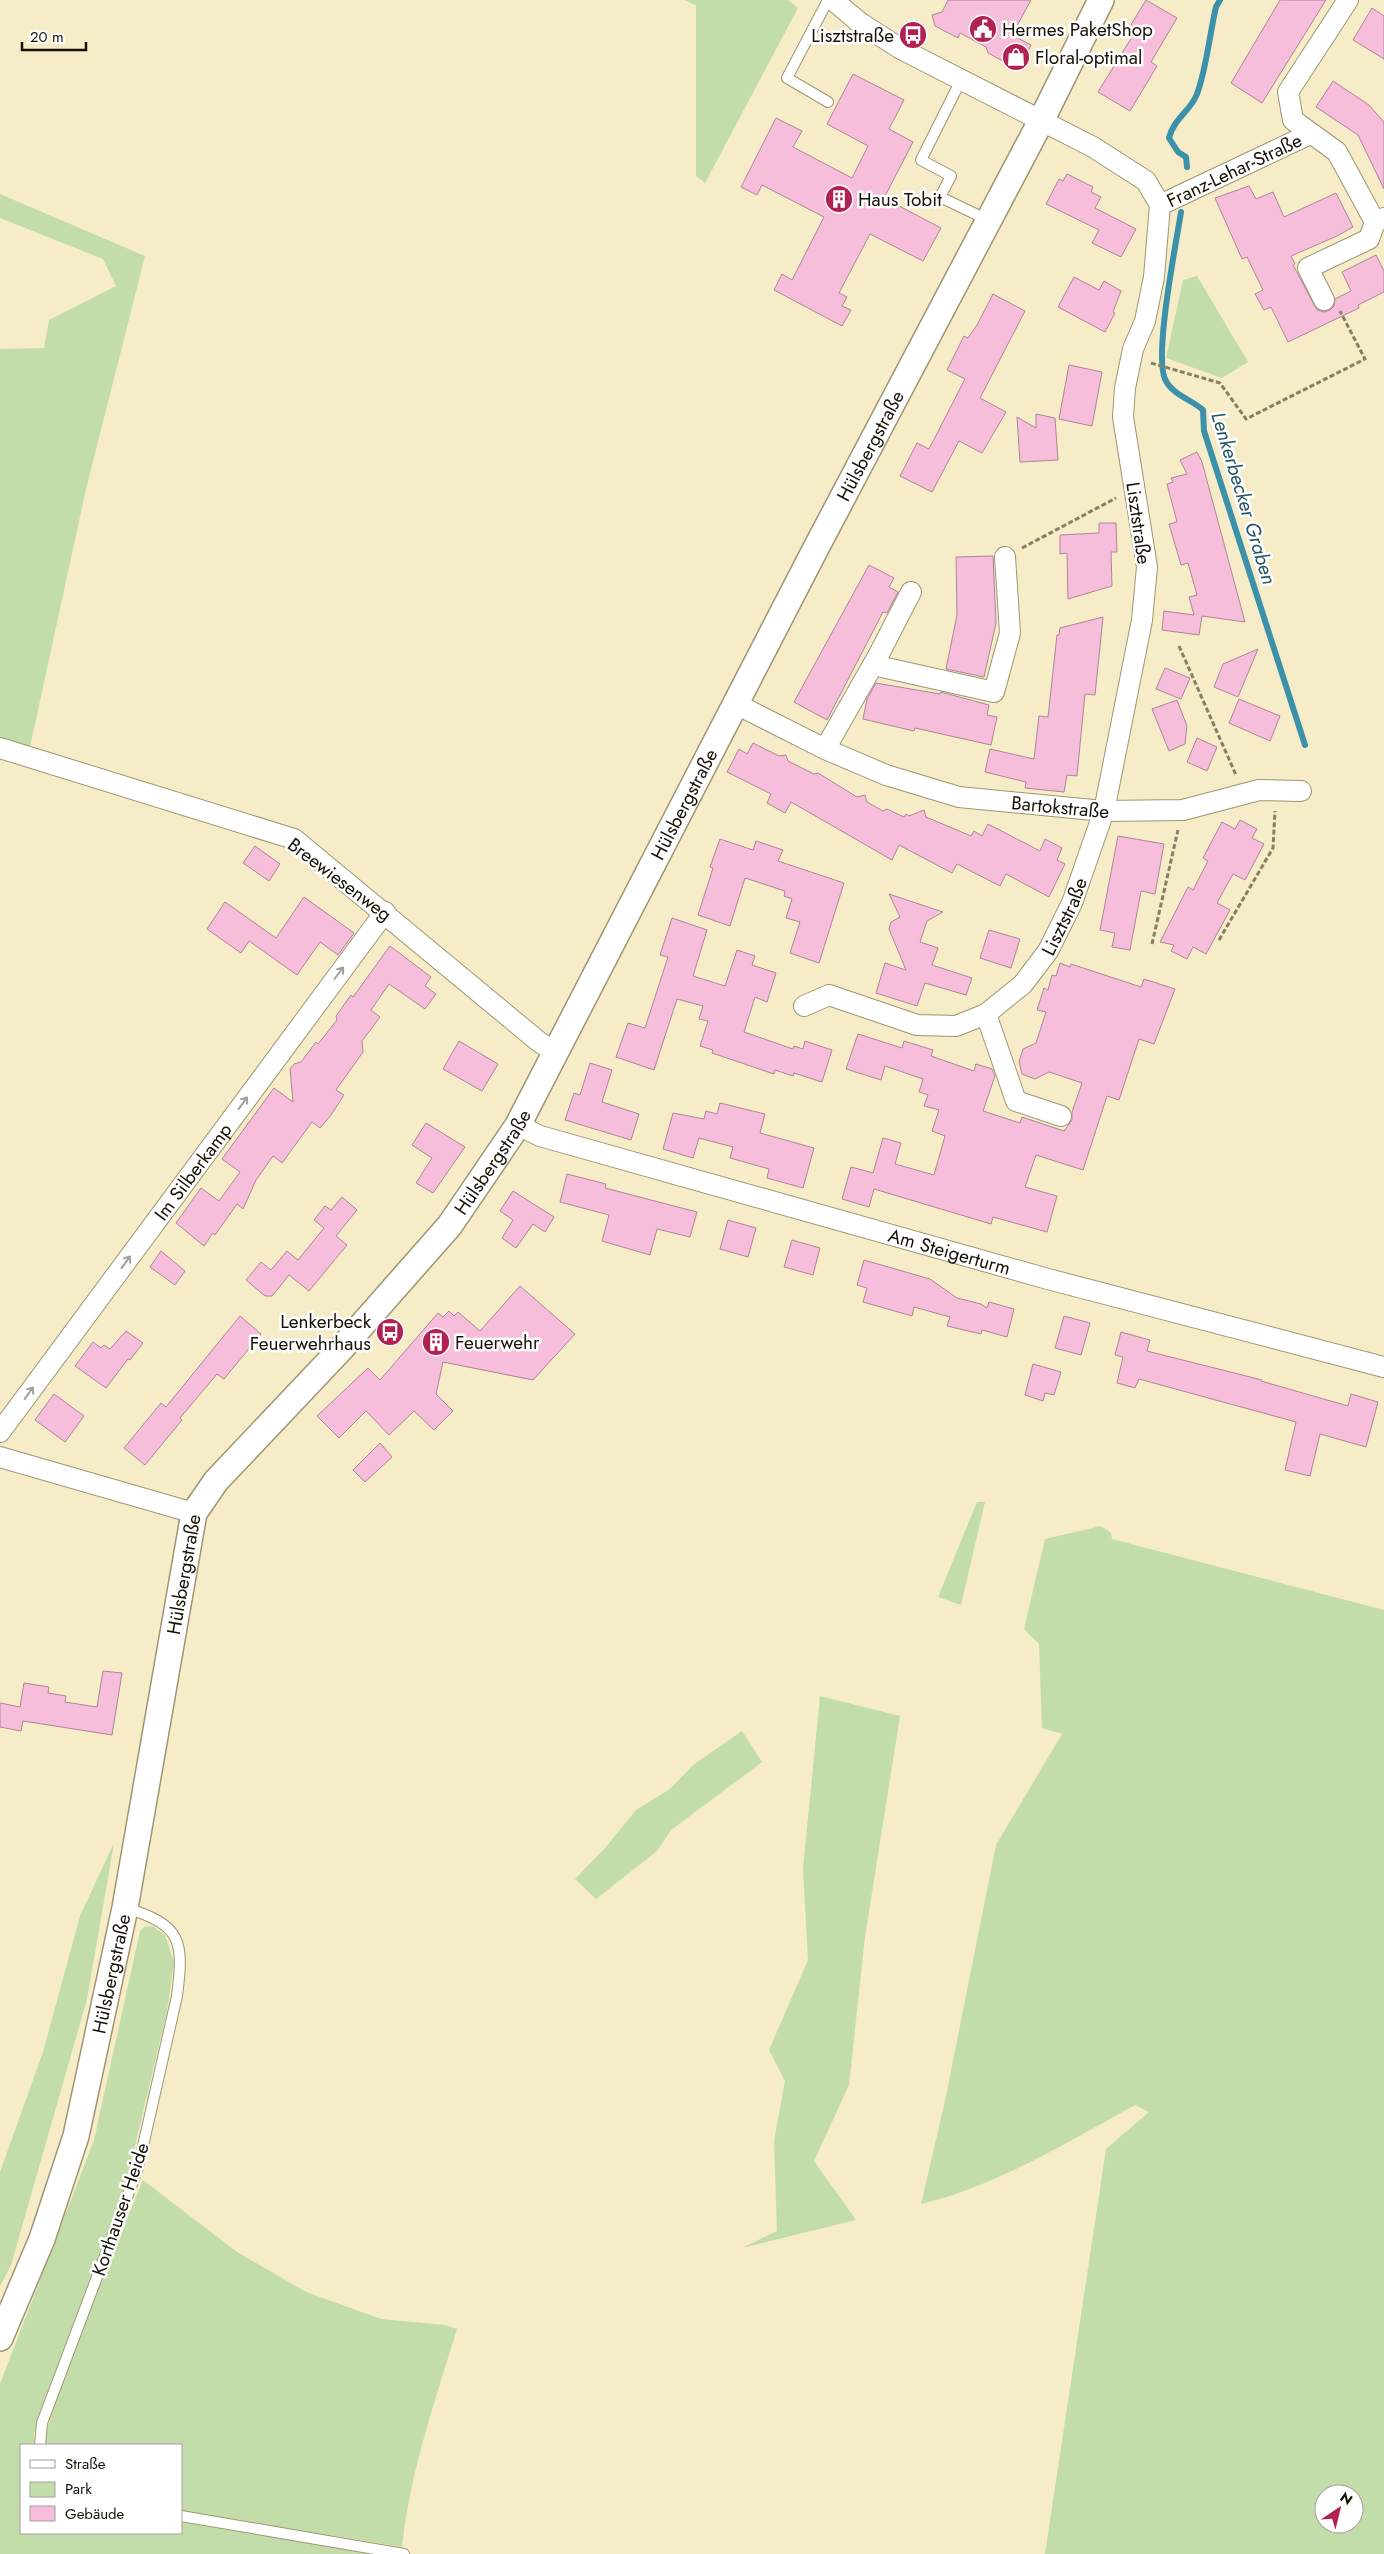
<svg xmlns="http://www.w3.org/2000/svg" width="1384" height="2554" font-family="Jost,sans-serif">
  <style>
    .green { fill: #c2dda9; fill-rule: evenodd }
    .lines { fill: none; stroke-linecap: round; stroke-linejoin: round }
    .stream { stroke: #3b91a9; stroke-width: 6 }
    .building { fill: #f6beda; stroke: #aa8798 }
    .service-casing { stroke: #9f9573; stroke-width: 12 }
    .minor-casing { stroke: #9f9573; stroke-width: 22 }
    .tertiary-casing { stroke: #9f9573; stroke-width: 28 }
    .path { stroke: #867f67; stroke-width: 3; stroke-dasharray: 5 2.5; stroke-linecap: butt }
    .service { stroke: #fff; stroke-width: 10 }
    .minor { stroke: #fff; stroke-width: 20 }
    .tertiary { stroke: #fff; stroke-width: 25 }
    .oneway { stroke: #a1a09b }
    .labels { text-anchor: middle; stroke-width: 5; stroke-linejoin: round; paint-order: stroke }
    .poi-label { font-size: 19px; fill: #151105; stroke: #fff; text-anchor: start }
    .street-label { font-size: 19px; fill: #151105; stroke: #fff }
    .water-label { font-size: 20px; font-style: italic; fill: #235666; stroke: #fff }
  </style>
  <rect width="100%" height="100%" fill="#f7ecc8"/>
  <g class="green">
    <path d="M684,0H788L798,8L705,183L696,176V5Z"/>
    <path d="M0,194L145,256L86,489L30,747L0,739V349L44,348L49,320L116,286L103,259L0,218Z"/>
    <path d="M1197,276L1248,362L1222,378L1166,358L1183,280Z"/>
    <path d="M977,1502H985L961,1605L938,1597Z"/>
    <path d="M1101,1526L1111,1533L1112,1539L1384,1610V2554H1045L1106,2149L1149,2112L1135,2105C1068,2142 996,2186 921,2204L945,2101L996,1845L1062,1734L1042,1728L1039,1644L1024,1629L1045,1539ZM1324,2494H1354V2524H1324Z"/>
    <path d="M820,1696L900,1716L865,1937L849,2085L814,2161L856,2220L742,2248L777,2231L774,2141L785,2081L769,2050L808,1960L803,1868Z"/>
    <path d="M742,1731L762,1762L671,1830L657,1851L596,1899L575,1879L606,1847L636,1810L670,1789L693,1765Z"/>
    <path d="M114,1843L87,1999L11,2265L0,2286V2172L43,2052L80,1916Z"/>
    <path d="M153,1926L165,1935L174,1962L167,2011L127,2180L40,2412L34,2434V2445H21V2533H181V2522L372,2554H0V2384L94,2140L140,1931L144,1927Z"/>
    <path d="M143,2180L237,2252L306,2292L381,2319L445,2325L457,2329C435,2401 410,2472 402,2547L181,2511V2445H44L50,2417L92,2303Z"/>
  </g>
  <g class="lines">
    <g class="stream">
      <path d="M1187,167L1186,157L1178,152L1169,138C1174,118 1190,112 1197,94C1206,71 1210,32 1216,7L1220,0"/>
      <path d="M1181,212C1176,244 1154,354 1165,379C1172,395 1191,399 1203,410L1204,431L1305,745"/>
    </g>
  </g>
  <g class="building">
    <path d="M948,0H1031L1012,35L1031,45L1021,65L1014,67L988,53L986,47L960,33L958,38L935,26L932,15L942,12Z"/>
    <path d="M1146,0L1177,18L1151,62L1157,66L1130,111L1098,92L1132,37L1126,33Z"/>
    <path d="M1280,0H1326L1262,103L1231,83Z"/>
    <path d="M1372,8L1384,16V59L1353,40Z"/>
    <path d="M853,74L904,100L889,129L913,142L884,198L941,228L923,261L870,234L839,293L847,297L842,306L851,310L842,326L774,290L782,274L792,280L824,217L762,185L757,195L741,187L776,118L802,131L793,147L852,178L868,146L827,124Z"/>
    <path d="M1333,81L1369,105L1384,122V189L1358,135L1316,107Z"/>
    <path d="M1067,174L1093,187L1091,192L1101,197L1095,208L1136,229L1121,257L1092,243L1099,230L1046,204L1059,179L1063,181Z"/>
    <path d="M1249,186L1256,199L1273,192L1284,217L1336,193L1353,227L1337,236L1291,256L1295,264L1293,265L1317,310L1324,312L1330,310L1334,306L1335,299L1351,291L1342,272L1376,255L1384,271V292L1358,305L1359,308L1288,342L1271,307L1264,310L1255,294L1263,290L1247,257L1242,259L1215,198Z"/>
    <path d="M1074,277L1099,290L1104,281L1121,291L1113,312L1115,313L1105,332L1058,307Z"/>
    <path d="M993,294L1025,311L980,398L1006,412L982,453L959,441L932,492L900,476L917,443L929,449L965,379L947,370L964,336L968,338L977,325Z"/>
    <path d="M1069,365L1102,372L1092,426L1059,419Z"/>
    <path d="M1036,414L1055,418L1058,460L1020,462L1017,417L1036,428Z"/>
    <path d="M1197,452L1202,462L1245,622L1202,616L1199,635L1162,630L1164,611L1194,615L1189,597L1197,595L1188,563L1181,565L1169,524L1177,522L1167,484L1173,482L1171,478L1187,474L1180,460Z"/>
    <path d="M1099,523H1116L1117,552H1111L1112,586L1068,599L1067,553L1060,554V535L1099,533Z"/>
    <path d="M993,556L996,623L984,677L946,669L957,615L956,557Z"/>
    <path d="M869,565L894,578L889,587L898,592L887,613L883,612L827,720L794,702Z"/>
    <path d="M1103,617L1095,695L1085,694L1077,776L1067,775L1064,792L1025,788L1026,782L985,772L990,749L1034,759L1039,716L1048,717L1057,635H1059L1060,628Z"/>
    <path d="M1258,649L1238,697L1214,687L1223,664Z"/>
    <path d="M1165,668L1190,678L1181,699L1156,689Z"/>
    <path d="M876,683L940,694L941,692L989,705L987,715L997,717L991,745L915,728L914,731L863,719L867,699Z"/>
    <path d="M1239,699L1280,716L1270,741L1229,723Z"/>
    <path d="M1177,700L1187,726L1185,744L1169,751L1152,709Z"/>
    <path d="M1197,738L1217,747L1207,771L1187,762Z"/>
    <path d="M753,743L779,756L786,755L788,761L814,774L818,773L857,797L865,795L867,802L883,811L887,809L904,817L906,814L909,816L924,810L926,817L971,836L974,831L982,836L988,824L1040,851L1045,839L1062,848L1057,860L1065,864L1049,897L1006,874L1000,886L957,864L952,873L899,845L892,860L791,802L785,813L767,803L771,794L727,772L739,749L747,754Z"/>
    <path d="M1240,820L1257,829L1252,838L1264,844L1245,880L1233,874L1217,903L1230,910L1206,954L1193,947L1187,959L1171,951L1174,945L1160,942L1188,887L1193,890L1208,861L1203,858L1222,822L1235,829Z"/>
    <path d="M1118,836L1164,844L1155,894L1141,891L1130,950L1112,947L1115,933L1100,930Z"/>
    <path d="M720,839L753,850L756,841L783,850L778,861L844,883L819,963L790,953L800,922L786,918L792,899L784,896L785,891L745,878L730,926L698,915L713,868L710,867Z"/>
    <path d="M255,846L280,864L269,881L243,863Z"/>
    <path d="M889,894L943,912L927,921L920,942L938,948L932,965L972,978L966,995L925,983L917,1006L876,993L885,963L906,970L889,929L891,922L900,917Z"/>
    <path d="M304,897L354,933L338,955L320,942L297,975L249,941L241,953L207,929L225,902L276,938Z"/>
    <path d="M672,918L707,930L693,976L725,986L737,950L755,956L752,965L776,973L767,1002L755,997L744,1032L793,1049L794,1046L803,1049L805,1041L832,1050L822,1082L794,1073L793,1076L775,1070L774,1074L712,1053L713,1050L700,1046L708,1021L699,1019L703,1006L677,999L654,1070L616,1057L628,1023L645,1028L668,957L660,955Z"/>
    <path d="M989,930L1020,939L1011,968L980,958Z"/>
    <path d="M390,946L431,977L425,986L436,994L425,1009L389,984L371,1010L380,1017L362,1041L363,1052L336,1090L344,1095L331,1115L320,1128L312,1122L282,1163L273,1156L256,1180L243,1209L237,1204L215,1235L213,1233L204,1246L176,1223L201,1188L219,1201L240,1172L222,1159L274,1088L293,1102L290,1069L294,1064L301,1062L316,1042L318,1044L337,1020L336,1016L351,995L353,997Z"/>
    <path d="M1060,963L1070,967L1071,964L1141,987L1144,979L1175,989L1154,1044L1139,1039L1119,1100L1107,1096L1083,1170L1036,1155L1025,1187L1057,1196L1047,1232L993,1217L991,1224L874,1189L869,1207L842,1199L851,1167L873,1173L883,1138L901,1143L895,1164L934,1175L945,1136L932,1131L939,1110L924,1106L928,1095L919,1092L923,1079L885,1066L881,1080L846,1069L858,1034L902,1048L904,1041L933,1050L931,1056L974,1071L976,1064L992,1069L995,1076L983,1111L1020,1123L1022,1117L1064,1131L1072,1120V1112L1082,1083L1049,1072L1035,1079L1022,1074L1019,1062L1023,1049L1036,1043L1046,1012L1037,1010L1044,988L1048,990L1052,975L1056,976Z"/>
    <path d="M459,1041L498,1064L482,1091L443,1069Z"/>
    <path d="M590,1063L612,1070L602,1102L639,1114L631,1140L565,1120L574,1093L580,1095Z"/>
    <path d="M720,1103L765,1114L760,1133L814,1148L803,1188L767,1178L769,1169L730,1158L733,1147L699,1138L693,1158L663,1149L673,1113L704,1119L706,1111L717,1114Z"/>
    <path d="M426,1123L465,1147L433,1193L416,1183L432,1158L412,1145Z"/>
    <path d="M567,1174L606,1184L605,1188L697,1212L690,1237L657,1229L650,1255L602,1241L609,1215L560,1202Z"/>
    <path d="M513,1191L554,1217L545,1232L533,1224L516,1248L502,1238L513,1220L500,1211Z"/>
    <path d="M342,1197L357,1210L336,1236L347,1245L309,1291L289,1275L272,1296H265L246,1280L261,1262L271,1270L287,1251L298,1260L324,1228L314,1220L325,1206L331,1210Z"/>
    <path d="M728,1220L756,1228L748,1257L720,1249Z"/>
    <path d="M792,1240L820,1248L813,1275L784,1267Z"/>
    <path d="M161,1251L185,1271L175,1285L150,1267Z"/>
    <path d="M864,1260L930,1279L957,1298L981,1304L987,1308L989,1302L1014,1309L1007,1337L982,1330L981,1334L947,1326L950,1317L914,1307L912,1316L863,1302L867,1288L857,1285Z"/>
    <path d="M520,1286L575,1334L533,1380L443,1362L436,1394L453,1411L434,1430L414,1411L389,1435L366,1411L339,1438L317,1416L368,1368L380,1380L438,1313L443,1317L449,1311L454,1316L458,1312L480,1331Z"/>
    <path d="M240,1316L261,1334L224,1379L217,1374L180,1418L182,1420L145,1465L124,1448L161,1403L166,1407Z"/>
    <path d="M1064,1316L1090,1323L1081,1355L1055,1348Z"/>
    <path d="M126,1331L143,1343L130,1360L128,1359L106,1388L75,1366L93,1342L101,1348L104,1345L110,1349Z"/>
    <path d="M1121,1332L1150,1340L1147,1351L1262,1380L1261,1381L1348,1406L1351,1394L1378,1402L1366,1447L1320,1434L1310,1476L1285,1470L1296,1422L1139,1379L1135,1388L1117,1383L1123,1357L1115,1355Z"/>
    <path d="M1033,1364L1061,1372L1054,1395L1045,1393L1043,1401L1025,1395Z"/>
    <path d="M54,1394L84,1416L65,1442L35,1420Z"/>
    <path d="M380,1443L392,1457L365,1482L353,1470Z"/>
    <path d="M103,1671L122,1673L112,1735L23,1721L21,1731L0,1727V1703L20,1707L24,1683L49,1687L48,1693L66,1696L65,1702L97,1707Z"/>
  </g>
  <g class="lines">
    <defs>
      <g id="service">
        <path d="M961,80L921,160L951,176L940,197L988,220"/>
        <path d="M828,102L787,78L828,0"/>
        <path d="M40,2445L42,2423L138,2168L177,1996C184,1941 182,1925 126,1908"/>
        <path d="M181,2516L404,2554"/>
      </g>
      <g id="minor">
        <path d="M1348,0L1288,92L1293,120L1337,152L1375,222L1384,218"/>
        <path id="s1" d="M1160,205L1310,134"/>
        <path d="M1324,300L1308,268L1369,239L1375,222"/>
        <path d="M873,665L994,692L1010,633L1005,557"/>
        <path id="s2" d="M736,704L825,749L886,775L959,797L1104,811L1183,810L1259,790L1301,791"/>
        <path d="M0,748L294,839L538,1041L557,1054"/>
        <path d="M825,749L878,656L911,592"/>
        <path id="s3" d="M804,1006L829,995L917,1025L956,1026L986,1014L1023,984L1048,951L1072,903L1104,811L1142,620L1147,567L1123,417L1125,388L1133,349L1145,321L1154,277L1160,205L1146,181L1093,147L901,49L859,22L833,0"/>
        <path d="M986,1014L1016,1101L1061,1116"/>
        <path id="s4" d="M518,1125L540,1136L1048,1279L1384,1367"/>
        <path id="s5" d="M0,1432L385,912"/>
        <path d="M0,1457L194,1513"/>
      </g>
      <g id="tertiary">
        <path id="s6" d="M0,2338L42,2239L76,2136L125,1908L194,1513L216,1481L340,1350L450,1225L518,1125L816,548L1041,121L1101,0"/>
      </g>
    </defs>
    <use href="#service" class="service-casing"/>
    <use href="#minor" class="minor-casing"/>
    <use href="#tertiary" class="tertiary-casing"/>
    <g class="path">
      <path d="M1151,363L1220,383L1246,419L1365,359L1340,311"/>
      <path d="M1022,548L1116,498"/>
      <path d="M1179,646L1236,775"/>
      <path d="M1219,940L1273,848L1275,811"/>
      <path d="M1152,944L1178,830"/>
    </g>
    <use href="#service" class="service"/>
    <use href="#minor" class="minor"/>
    <use href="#tertiary" class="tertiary"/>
  </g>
  <defs><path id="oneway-shaft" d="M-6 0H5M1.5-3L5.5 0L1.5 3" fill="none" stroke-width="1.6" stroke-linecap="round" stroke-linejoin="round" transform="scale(1.25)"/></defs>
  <g class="oneway">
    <use href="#oneway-shaft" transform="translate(339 973) rotate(-53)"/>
    <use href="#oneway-shaft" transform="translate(243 1103) rotate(-54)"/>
    <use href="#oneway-shaft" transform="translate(126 1262) rotate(-54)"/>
    <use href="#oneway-shaft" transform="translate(29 1393) rotate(-54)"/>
  </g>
  <defs>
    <symbol id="civic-disc" viewBox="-11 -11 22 22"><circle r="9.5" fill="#b12154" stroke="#fff"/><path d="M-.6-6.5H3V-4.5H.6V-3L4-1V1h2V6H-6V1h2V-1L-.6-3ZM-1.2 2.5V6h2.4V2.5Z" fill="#fff"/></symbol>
    <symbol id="bus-disc" viewBox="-11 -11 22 22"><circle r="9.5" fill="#b12154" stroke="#fff"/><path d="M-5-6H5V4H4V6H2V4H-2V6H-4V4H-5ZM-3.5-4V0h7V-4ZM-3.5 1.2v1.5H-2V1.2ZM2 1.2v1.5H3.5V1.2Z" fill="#fff"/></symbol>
    <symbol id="shop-disc" viewBox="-11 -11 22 22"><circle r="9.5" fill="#b12154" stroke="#fff"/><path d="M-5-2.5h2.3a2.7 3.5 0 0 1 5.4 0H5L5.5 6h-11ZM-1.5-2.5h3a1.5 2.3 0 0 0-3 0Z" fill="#fff"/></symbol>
    <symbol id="building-disc" viewBox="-11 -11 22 22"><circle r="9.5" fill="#b12154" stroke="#fff"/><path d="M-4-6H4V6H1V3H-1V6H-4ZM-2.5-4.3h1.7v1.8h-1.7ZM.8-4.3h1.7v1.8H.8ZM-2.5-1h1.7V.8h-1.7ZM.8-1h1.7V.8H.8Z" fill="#fff"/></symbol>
  </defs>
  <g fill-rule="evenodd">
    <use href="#civic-disc" x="967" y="13" width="32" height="32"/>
    <use href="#bus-disc" x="897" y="19" width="32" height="32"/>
    <use href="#shop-disc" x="1000" y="41" width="32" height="32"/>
    <use href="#building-disc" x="823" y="183" width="32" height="32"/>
    <use href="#bus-disc" x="374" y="1316" width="32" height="32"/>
    <use href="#building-disc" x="420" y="1326" width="32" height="32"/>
  </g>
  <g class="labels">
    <g class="poi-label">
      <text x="1002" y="36">Hermes PaketShop</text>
      <text x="894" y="42" text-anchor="end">Lisztstraße</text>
      <text x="1035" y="64">Floral-optimal</text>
      <text x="858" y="206">Haus Tobit</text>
      <text x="371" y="1328" text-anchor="end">Lenkerbeck<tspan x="371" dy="22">Feuerwehrhaus</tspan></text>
      <text x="455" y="1349">Feuerwehr</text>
    </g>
    <g class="street-label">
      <text dy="7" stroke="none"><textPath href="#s1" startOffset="82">Franz-Lehar-Straße</textPath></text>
      <text dy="7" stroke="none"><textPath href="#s6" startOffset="2122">Hülsbergstraße</textPath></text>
      <text transform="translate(1139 523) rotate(82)" y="7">Lisztstraße</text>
      <text dy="7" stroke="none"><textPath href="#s6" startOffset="1718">Hülsbergstraße</textPath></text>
      <text dy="7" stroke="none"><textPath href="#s2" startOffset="344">Bartokstraße</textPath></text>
      <text transform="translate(340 879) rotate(37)" y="7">Breewiesenweg</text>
      <text dy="7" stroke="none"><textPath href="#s3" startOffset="319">Lisztstraße</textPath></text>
      <text dy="7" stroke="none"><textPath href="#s6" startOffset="1312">Hülsbergstraße</textPath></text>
      <text dy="7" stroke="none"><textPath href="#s5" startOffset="324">Im Silberkamp</textPath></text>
      <text dy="7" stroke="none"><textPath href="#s4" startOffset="450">Am Steigerturm</textPath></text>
      <text dy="7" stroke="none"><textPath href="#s6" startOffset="788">Hülsbergstraße</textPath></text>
      <text dy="7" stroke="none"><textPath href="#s6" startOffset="382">Hülsbergstraße</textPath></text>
      <text transform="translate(120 2209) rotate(-71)" y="7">Korthauser Heide</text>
    </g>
    <g class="water-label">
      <text transform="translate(1244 498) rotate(73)" y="7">Lenkerbecker Graben</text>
    </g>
  </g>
  <rect x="20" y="2444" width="162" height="90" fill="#ffffff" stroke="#a1a09b"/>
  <rect x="30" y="2460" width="25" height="8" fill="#ffffff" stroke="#a1a09b"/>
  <text x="65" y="2469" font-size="15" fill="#151105">Straße</text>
  <rect x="30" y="2482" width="25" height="15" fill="#c2dda9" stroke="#a1a09b"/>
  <text x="65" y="2494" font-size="15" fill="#151105">Park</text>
  <rect x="30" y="2506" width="25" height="15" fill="#f6beda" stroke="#a1a09b"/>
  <text x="65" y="2519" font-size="15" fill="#151105">Gebäude</text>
  <g transform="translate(1339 2509) rotate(35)"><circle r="24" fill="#ffffff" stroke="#a1a09b"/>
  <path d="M0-4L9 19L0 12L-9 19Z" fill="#b12154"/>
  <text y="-8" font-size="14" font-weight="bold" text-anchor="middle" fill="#151105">N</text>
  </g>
  <path d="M22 42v8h64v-8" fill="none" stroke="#151105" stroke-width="2.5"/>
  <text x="30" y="42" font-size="15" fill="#151105" stroke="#ffffff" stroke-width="4" paint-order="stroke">20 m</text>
</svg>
